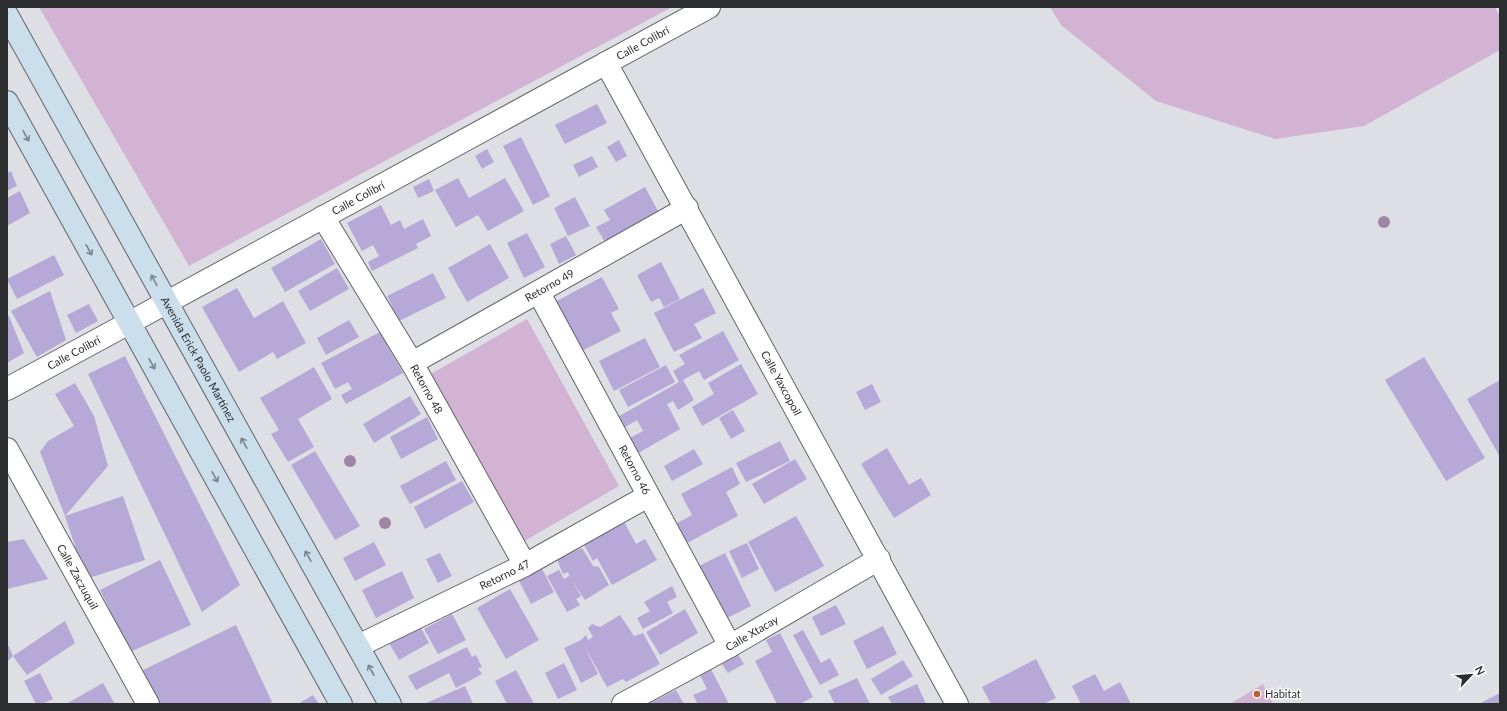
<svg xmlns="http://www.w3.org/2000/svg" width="1507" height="711" font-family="Lato,sans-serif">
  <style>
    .green { fill: #d2b3d3 }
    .building { fill: #b6a9d7 }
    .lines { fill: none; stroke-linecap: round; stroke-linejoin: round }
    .minor-casing { stroke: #626469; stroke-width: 24 }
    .tertiary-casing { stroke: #626469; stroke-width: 24 }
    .secondary-casing { stroke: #626469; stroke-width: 24 }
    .minor { stroke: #fff; stroke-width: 22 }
    .tertiary { stroke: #fff; stroke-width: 22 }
    .secondary { stroke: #cbdeec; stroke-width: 22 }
    .tree { fill: #9f86a4 }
    .oneway { stroke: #7c868e }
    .poi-dot { fill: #c25e27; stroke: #fff; stroke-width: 1.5 }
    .labels { text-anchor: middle; stroke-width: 3; stroke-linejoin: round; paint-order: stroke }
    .street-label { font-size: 11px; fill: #2c2d2f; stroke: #fff }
    .poi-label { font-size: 11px; fill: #2c2d2f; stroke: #fff; text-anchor: start }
  </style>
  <rect width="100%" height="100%" fill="#dddfe4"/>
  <g class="green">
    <path d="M39,7H672L189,266Z"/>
    <path d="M1050,7H1495L1500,17V50L1364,126L1275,139L1156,101L1061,25Z"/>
    <path d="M527,319L619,486L521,543L429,375Z"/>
    <path d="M1263,684L1273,704H1230Z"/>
  </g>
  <g class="building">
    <path d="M597,104L607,123L565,144L555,125Z"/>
    <path d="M521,137L550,196L533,205L503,146Z"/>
    <path d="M619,140L627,156L616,162L607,147Z"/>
    <path d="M487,149L494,162L482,169L475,156Z"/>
    <path d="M592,156L598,167L579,177L573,165Z"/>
    <path d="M11,171L17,186L7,191V173Z"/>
    <path d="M458,178L469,198L505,178L524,211L488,231L478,215L456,227L435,190Z"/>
    <path d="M429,179L434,191L418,198L413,187Z"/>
    <path d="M645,187L659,213L605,242L596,227L610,220L604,210Z"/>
    <path d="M20,191L30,213L7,226V198Z"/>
    <path d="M575,197L590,226L568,236L554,208Z"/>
    <path d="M381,205L391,225L400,220L404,229L423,219L431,236L416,244L418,248L372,271L368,262L379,256L373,245L362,251L347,223Z"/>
    <path d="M527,233L545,267L524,278L507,243Z"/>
    <path d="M566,236L576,255L559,264L550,244Z"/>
    <path d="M321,239L335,264L285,292L271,268Z"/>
    <path d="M490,244L509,278L467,302L448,268Z"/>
    <path d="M54,255L64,275L17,299L7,279Z"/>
    <path d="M661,262L680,299L664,307L659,298L651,302L637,275Z"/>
    <path d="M337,268L349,289L310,311L298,291Z"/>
    <path d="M433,273L446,298L399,321L387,296Z"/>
    <path d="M602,277L619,309L611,313L621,331L578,353L551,304Z"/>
    <path d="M237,288L254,318L283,301L306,343L277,359L273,352L239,372L202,307Z"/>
    <path d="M703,288L716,313L694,324L702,338L674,352L654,313Z"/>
    <path d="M50,291L66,340L37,357L11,311Z"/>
    <path d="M89,304L98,321L76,333L67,315Z"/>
    <path d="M9,316L24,353L7,363V317Z"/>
    <path d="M349,320L359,337L326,355L317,338Z"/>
    <path d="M723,331L739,360L704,380L699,371L683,380L694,400L678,410L673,401L667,404L680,429L635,455L626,440L643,431L637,420L622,429L616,418L679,382L673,371L685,364L679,355Z"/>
    <path d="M380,332L403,373L346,404L341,395L352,389L348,382L335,389L321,363Z"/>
    <path d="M645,338L660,367L614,391L599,361Z"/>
    <path d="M125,356L240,585L202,612L88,374Z"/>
    <path d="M1424,357L1485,458L1446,481L1385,380Z"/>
    <path d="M741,364L758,394L702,426L692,407L714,394L708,383Z"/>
    <path d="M666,365L675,382L628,407L619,390Z"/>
    <path d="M314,367L332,399L298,419L314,447L288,462L271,434L279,430L260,398Z"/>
    <path d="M1500,380V457L1467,399Z"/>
    <path d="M75,383L94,416L108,466L65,516L123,496L145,560L86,579L65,516L40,452L48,441L74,426L55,394Z"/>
    <path d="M872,384L881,402L865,410L856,392Z"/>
    <path d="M410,396L421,414L374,443L363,424Z"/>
    <path d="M733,410L745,431L731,439L719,418Z"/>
    <path d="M427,417L438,439L401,459L390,437Z"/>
    <path d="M780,441L790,461L746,482L736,463Z"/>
    <path d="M887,448L909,485L921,478L931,495L894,518L861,464Z"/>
    <path d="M694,449L703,464L672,481L664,466Z"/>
    <path d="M315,451L360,526L335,540L291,465Z"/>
    <path d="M795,459L807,479L764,504L752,484Z"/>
    <path d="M446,461L456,480L410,504L400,486Z"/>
    <path d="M732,467L740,484L726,492L738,516L687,543L677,523L692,515L681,494Z"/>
    <path d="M462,481L474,502L425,529L414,507Z"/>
    <path d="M796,516L824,566L775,592L748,542Z"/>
    <path d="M622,518L636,544L645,539L657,560L612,585L597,558L593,561L582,541Z"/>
    <path d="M24,539L48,579L7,589V542Z"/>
    <path d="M374,542L386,565L355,581L343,558Z"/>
    <path d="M747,543L759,569L742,578L729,551Z"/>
    <path d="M569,548L572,552L582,548L593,566L599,567L609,585L585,600L572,581L581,596L576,599L580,605L567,612L547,576L559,570L564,579L569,576L568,572L563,574L555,555Z"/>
    <path d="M440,553L452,576L438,583L426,559Z"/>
    <path d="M725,553L751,606L725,619L699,566Z"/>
    <path d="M160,560L191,625L130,652L100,590Z"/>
    <path d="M539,563L554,592L531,604L516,575Z"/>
    <path d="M402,571L414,598L376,618L362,590Z"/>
    <path d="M672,586L677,597L667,602L673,613L643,629L637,618L650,611L644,602Z"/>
    <path d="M510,589L539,640L506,659L477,608Z"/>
    <path d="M836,605L846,624L821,636L812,617Z"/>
    <path d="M685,609L698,633L660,655L646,632Z"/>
    <path d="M452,614L466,640L438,654L424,629Z"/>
    <path d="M620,615L634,636L643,633L660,664L626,682L623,679L607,687L584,645L598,674L581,683L564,648L581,640L586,635L588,640L593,637L588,628L592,624L600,627Z"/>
    <path d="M65,621L75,643L27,675L13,656L7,662V642L13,656Z"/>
    <path d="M236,625L272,702L268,704H161L137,673Z"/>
    <path d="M420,626L429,643L399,660L389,643Z"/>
    <path d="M883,626L897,654L867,669L853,641Z"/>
    <path d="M803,630L821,663L830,658L839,675L820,685L793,635Z"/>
    <path d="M780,633L813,697L800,704H777L755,661L772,652L766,640Z"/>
    <path d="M467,647L472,657L476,655L482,667L478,668L482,674L456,688L449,673L416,690L408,676Z"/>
    <path d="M737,653L744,664L728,673L721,663Z"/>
    <path d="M1036,659L1056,698L1043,704H991L982,687Z"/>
    <path d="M903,660L913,676L881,695L871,679Z"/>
    <path d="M564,663L577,690L558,699L545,673Z"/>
    <path d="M711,669L729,704H698L693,695L707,689L700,675Z"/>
    <path d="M516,670L534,704H507L495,681Z"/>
    <path d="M40,673L53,699L42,704H36L24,681Z"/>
    <path d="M1095,674L1104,691L1120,682L1131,704H1081L1072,686Z"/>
    <path d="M857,678L870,704H835L828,691Z"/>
    <path d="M103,683L115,704H66Z"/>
    <path d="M917,684L926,704H892L888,697Z"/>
    <path d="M465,686L473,704H424Z"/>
    <path d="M676,690L684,704H649Z"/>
    <path d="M1500,693V704H1479Z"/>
    <path d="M313,695L319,704H298Z"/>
  </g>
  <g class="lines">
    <defs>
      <g id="minor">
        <path id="s1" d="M606,63L957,704"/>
        <path id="s2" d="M323,217L412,363L525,565"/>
        <path id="s3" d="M539,293L730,646"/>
        <path id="s4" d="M412,363L687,208"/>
        <path id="s5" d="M7,389L129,323"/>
        <path id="s6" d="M7,449L148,704"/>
        <path id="s7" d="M358,646L525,565L648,496"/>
        <path id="s8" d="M623,704L730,646L879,559"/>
      </g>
      <g id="tertiary">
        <path id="s9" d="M129,323L709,7"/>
      </g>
      <g id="secondary">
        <path id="s10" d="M7,15L390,704"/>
        <path d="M7,102L341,704"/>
      </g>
    </defs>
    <use href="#minor" class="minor-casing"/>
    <use href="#tertiary" class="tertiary-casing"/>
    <use href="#secondary" class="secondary-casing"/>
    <use href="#minor" class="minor"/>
    <use href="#tertiary" class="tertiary"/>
    <use href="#secondary" class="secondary"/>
  </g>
  <g class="tree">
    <circle cx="1384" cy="222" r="6"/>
    <circle cx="350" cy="461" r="6"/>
    <circle cx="385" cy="523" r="6"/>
  </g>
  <defs><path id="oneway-shaft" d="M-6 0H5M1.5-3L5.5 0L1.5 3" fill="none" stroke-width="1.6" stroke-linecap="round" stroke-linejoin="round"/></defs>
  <g class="oneway">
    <use href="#oneway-shaft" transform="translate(26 136) rotate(61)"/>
    <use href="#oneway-shaft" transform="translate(89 250) rotate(61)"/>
    <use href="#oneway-shaft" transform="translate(154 280) rotate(-119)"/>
    <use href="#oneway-shaft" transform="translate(152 364) rotate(61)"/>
    <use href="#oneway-shaft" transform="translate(244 443) rotate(-119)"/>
    <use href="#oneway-shaft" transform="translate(215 477) rotate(61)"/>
    <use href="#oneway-shaft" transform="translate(308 556) rotate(-119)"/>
    <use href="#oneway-shaft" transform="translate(371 670) rotate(-119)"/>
  </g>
  <circle class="poi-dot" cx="1257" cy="694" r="4"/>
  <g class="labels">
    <g class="street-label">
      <text dy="4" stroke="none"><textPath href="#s9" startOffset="585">Calle Colibrí</textPath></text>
      <text dy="4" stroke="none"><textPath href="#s9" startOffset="261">Calle Colibrí</textPath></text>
      <text dy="4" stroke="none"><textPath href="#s4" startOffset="158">Retorno 49</textPath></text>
      <text dy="4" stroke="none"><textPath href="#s5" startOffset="76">Calle Colibrí</textPath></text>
      <text dy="4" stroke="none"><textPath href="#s10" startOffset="394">Avenida Erick Paolo Martínez</textPath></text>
      <text dy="4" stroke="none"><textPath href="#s1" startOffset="365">Calle Yaxcopoil</textPath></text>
      <text dy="4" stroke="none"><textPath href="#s2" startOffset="201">Retorno 48</textPath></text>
      <text dy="4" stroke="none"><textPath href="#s3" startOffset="201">Retorno 46</textPath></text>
      <text dy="4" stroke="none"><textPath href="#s7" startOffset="163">Retorno 47</textPath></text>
      <text dy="4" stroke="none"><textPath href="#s6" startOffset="146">Calle Zaczuquil</textPath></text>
      <text dy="4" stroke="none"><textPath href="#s8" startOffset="147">Calle Xtacay</textPath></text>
    </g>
    <g class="poi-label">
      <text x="1265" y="698">Habitat</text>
    </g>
  </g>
  <rect width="1507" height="711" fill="none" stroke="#2c2d2f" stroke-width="16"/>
  <g transform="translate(1471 675) rotate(64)" stroke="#ffffff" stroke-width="3" paint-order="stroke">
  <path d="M0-3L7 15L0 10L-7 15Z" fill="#2c2d2f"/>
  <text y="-6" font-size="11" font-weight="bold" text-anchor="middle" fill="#2c2d2f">N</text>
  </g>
</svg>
